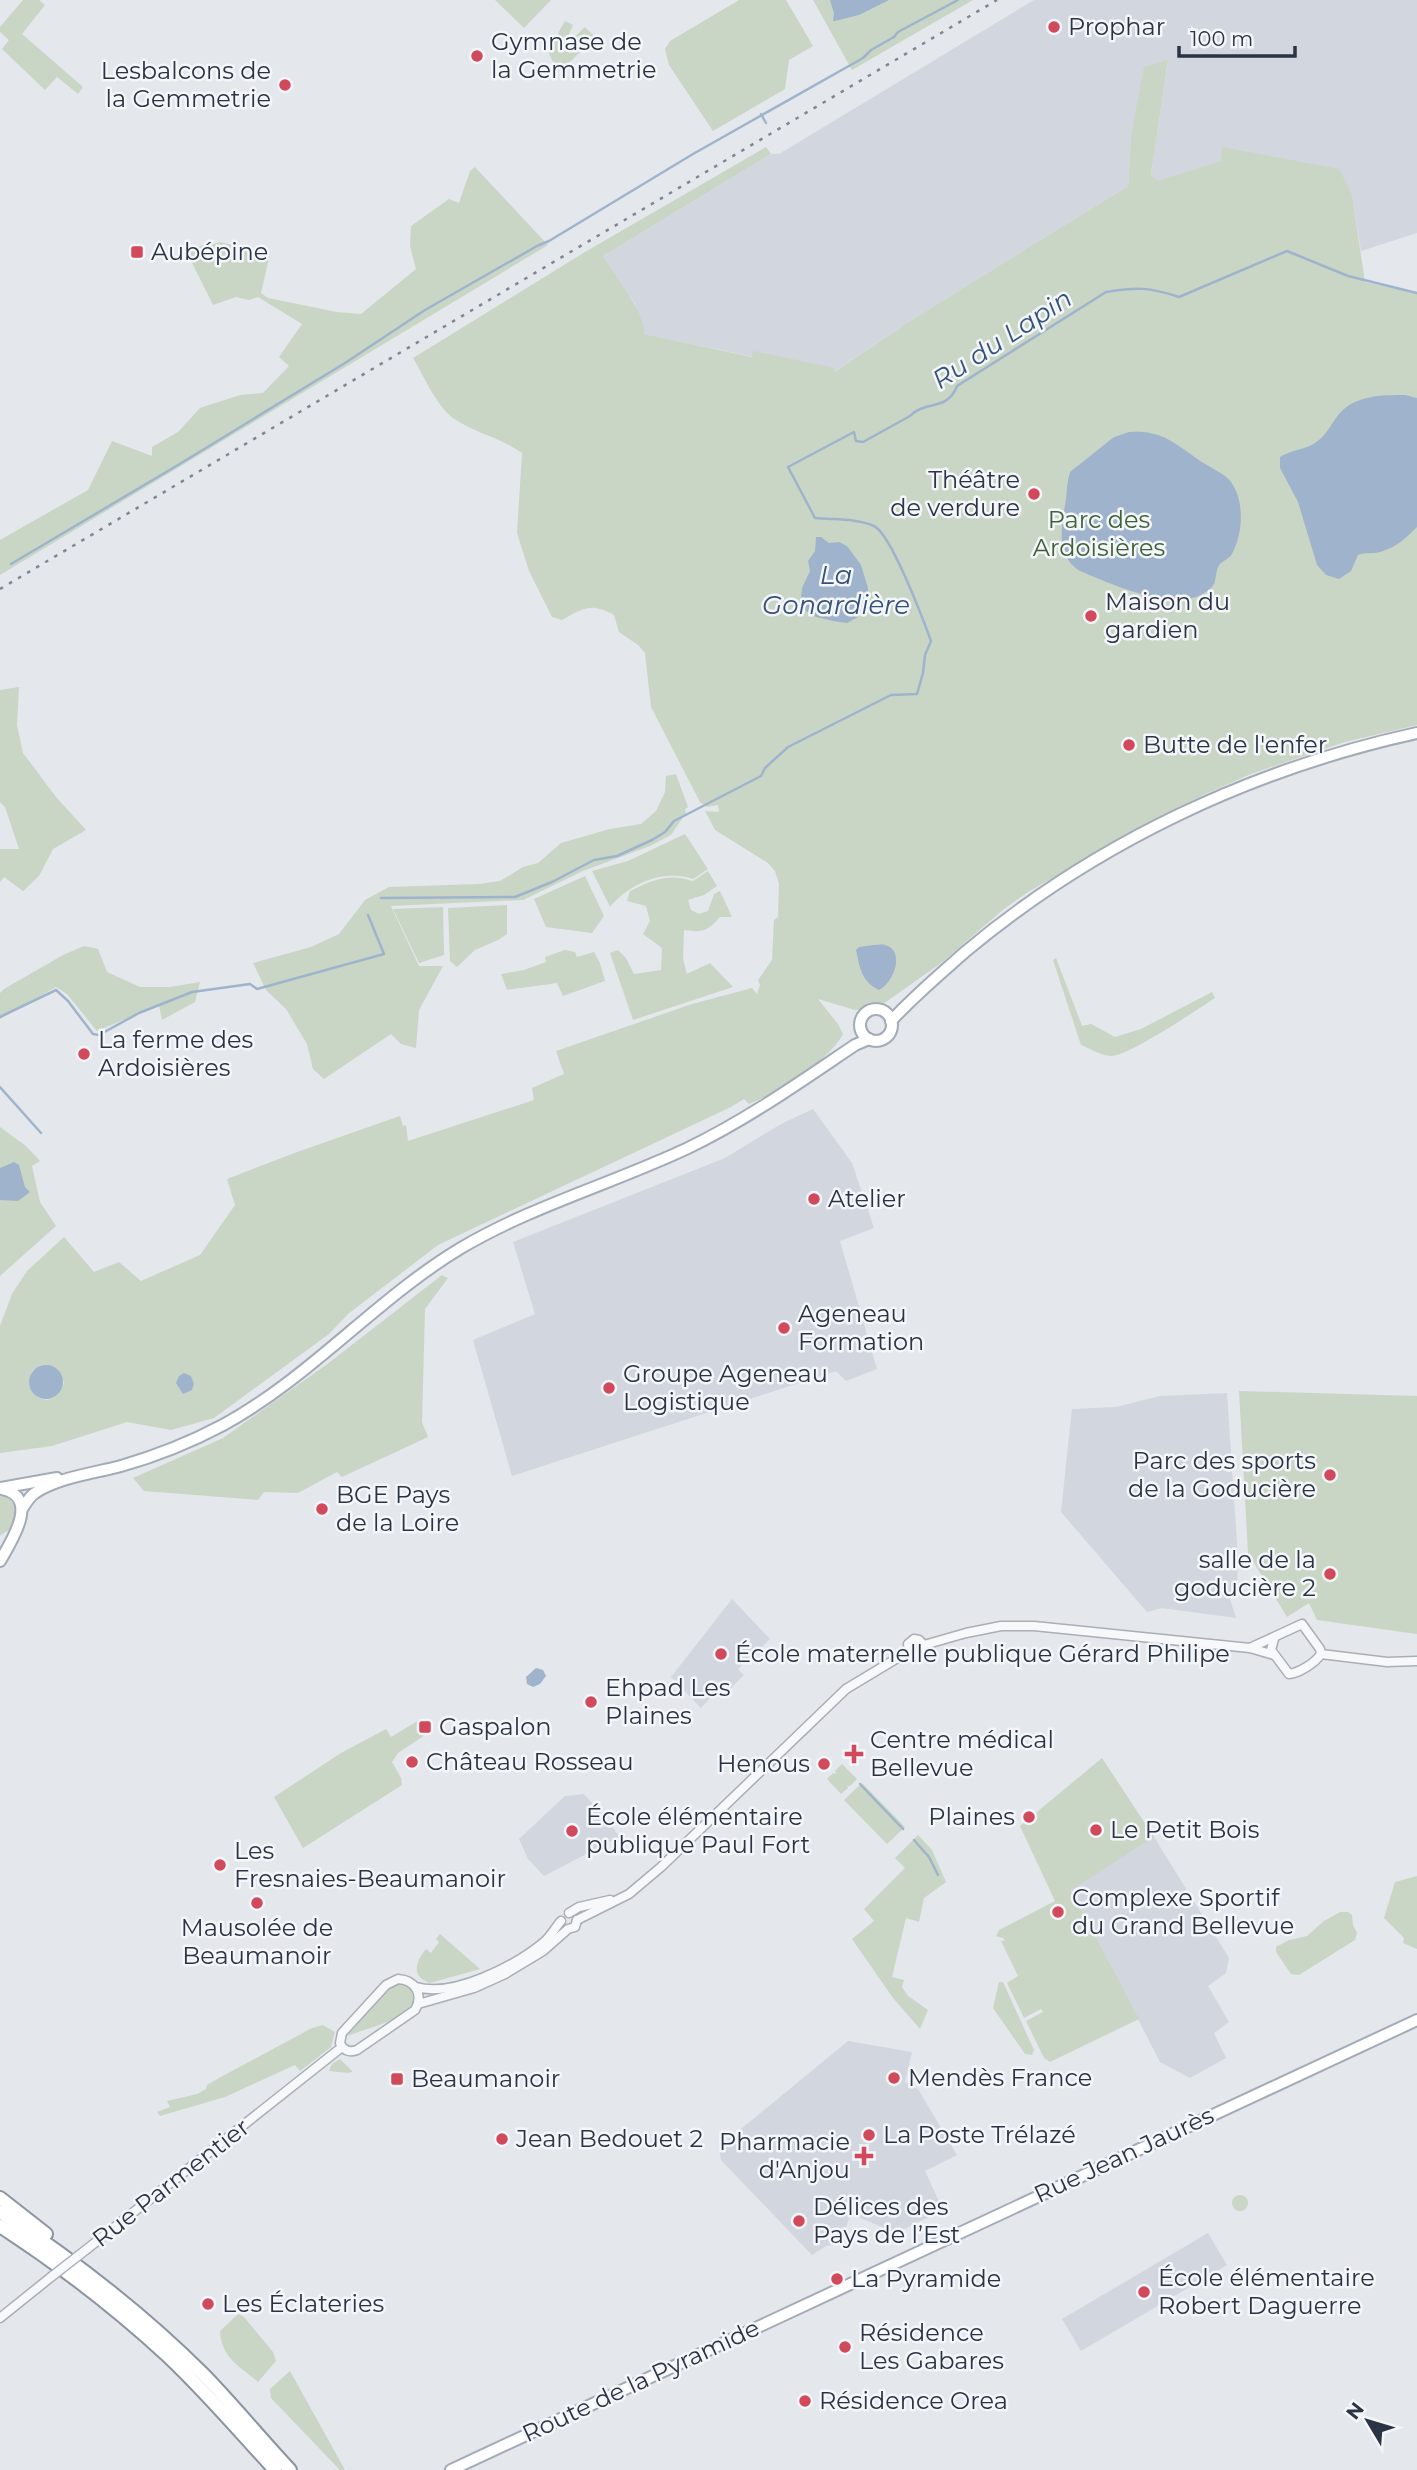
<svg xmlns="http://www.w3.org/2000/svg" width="1417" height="2470" font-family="Montserrat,sans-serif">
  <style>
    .built { fill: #d2d6de }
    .green { fill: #c9d6c5; fill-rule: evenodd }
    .water { fill: #9fb4cc }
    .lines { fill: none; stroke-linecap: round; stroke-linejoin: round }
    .stream { stroke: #9fb4cc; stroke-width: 2.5 }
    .minor-casing { stroke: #a9aeb7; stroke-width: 11 }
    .major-casing { stroke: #a3abb8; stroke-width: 14 }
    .highway-casing { stroke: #8b94a3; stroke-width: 16 }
    .minor { stroke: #f7f8fa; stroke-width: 8 }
    .major { stroke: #fff; stroke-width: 10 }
    .highway { stroke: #fff; stroke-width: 12 }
    .rail { stroke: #7d8696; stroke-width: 2.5; stroke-dasharray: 3.5 7; stroke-linecap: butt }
    .minor-bridge-casing { stroke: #a9aeb7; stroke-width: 11; stroke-linecap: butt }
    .minor-bridge { stroke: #f7f8fa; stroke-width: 8 }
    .poi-dot { fill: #d1495b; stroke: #f4f6f9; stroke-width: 2.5 }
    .labels { text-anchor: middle; stroke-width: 5; stroke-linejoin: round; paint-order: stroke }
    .poi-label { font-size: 24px; fill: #2b3445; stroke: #f4f6f9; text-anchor: start }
    .park-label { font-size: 24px; fill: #3f6138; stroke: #f4f6f9 }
    .street-label { font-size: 24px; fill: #2b3445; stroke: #f4f6f9 }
    .water-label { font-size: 26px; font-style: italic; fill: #34527a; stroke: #f4f6f9 }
  </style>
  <rect width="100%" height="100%" fill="#e4e7ec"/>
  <g class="built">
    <path d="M1034,0H1417V233L1361,251L1352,195L1222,148V161L1158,182L1151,175L1168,61L1131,136L1128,186L918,316L832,373L643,334L635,304L603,256L771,154H779Z"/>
    <path d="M813,1109L852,1163L874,1228L840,1241L877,1369L846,1381L836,1371L512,1476L473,1340L535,1314L513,1242L725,1158L781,1124Z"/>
    <path d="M1227,1393L1238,1558L1237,1588L1229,1596L1236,1618L1162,1608L1147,1612L1061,1512L1072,1409L1116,1407L1160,1396Z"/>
    <path d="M732,1599L770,1639L738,1669L744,1675L723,1696L717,1691L701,1708L671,1677Z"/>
    <path d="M584,1794L611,1824L619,1837L544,1876L528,1859L519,1839L565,1796Z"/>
    <path d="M1154,1837L1229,1958L1226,1973L1208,1986L1229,2022L1214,2033L1226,2058L1190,2078L1160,2062L1071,1889Z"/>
    <path d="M848,2041L912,2052L905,2082L918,2089L957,2155L925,2171L943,2210L896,2233L851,2214L839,2244L826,2246L812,2255L721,2160L719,2147Z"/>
    <path d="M1208,2233L1227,2265L1081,2351L1062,2319Z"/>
  </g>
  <g class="green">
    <path d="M23,0H39L45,5L22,34L83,87L78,94L57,77L45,90L2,49L9,40L0,32V27Z"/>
    <path d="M495,0H551L524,28Z"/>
    <path d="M739,0H786L813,46L789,60L785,89L713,131L669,65L665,49L670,41Z"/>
    <path d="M813,0H973L852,70Z"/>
    <path d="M565,21L573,25L563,48L585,27L595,37L564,68H560L553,62L548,51Z"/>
    <path d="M1168,60L1151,175L1158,181L1221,161L1222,147L1339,169L1352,195L1365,282L1417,293V725L1345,742L1251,774L1203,795L1159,817L1028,892L1004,909L941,963L876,1009L855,1010L818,999L838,1024L843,1034C830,1060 776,1094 749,1104L744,1099L731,1107L438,1245L348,1314L329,1334L214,1418L171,1430L127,1422L52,1446L0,1453V1326L12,1294L27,1271L64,1237L94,1272L119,1262L141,1281L200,1255L235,1205L227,1179L297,1152L400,1116L403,1126L406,1125L408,1141L534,1100L532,1088L564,1074L556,1051L692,1004L752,988L757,994L760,985L758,980L772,960L774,920L778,917L779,884L775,871L768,863L715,830L705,811L719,812L718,805L707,807L700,802L651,707L645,653L638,645L619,632L614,615C591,602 583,608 562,620L552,617L529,571L517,533L522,453C500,437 476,434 453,418C436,405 424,376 413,358L585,252L766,147L771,154L603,256C614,274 647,315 644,334L752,357L753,351L835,368L834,372L918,316L1128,186L1131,136L1144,67ZM43,1365L57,1370L64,1382C58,1405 35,1406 29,1382L32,1371Z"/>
    <path d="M475,167L548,245L0,575V540L88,490L112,441L152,456V447L178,432L200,408L240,395L263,393L289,366L279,357L302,324L258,297L249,300L236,297L213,305L189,257L191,250L212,241L215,244L220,242L270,254L261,293L268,298L337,312L361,314L416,269L410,246L411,226L449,199L459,203L470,171Z"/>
    <path d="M19,687L17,725L23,753L56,797L86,830L53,849L39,876L23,891L4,877L0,882V849H19L5,807L0,802V690Z"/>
    <path d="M676,774L688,807L685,809L686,813L671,835L650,846L583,871L523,900L391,906L419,966H443L419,1010L416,1048L401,1044L391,1034L324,1079L313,1069L307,1044L286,1009L266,990L253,963L311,947L339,934L365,900L389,887L479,884L500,881L523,867L538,863L561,843L610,829L641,824L656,811L665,792L666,776Z"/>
    <path d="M685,834L708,869L693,879C663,869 630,883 610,907L592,871L628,861Z"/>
    <path d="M708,871L717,886L704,895L688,900L691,910L699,914L708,911L714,894L720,891L732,917H720C708,931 702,933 684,930L683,959L687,974L710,963L733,987L633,1020L610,953L618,950L626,958L634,974L661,970L662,948L643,934L650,921L646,906L627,901L630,891C653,880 668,873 693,881Z"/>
    <path d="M585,876L604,916L592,933L546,927L534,899Z"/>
    <path d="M507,905V934L498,940L475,950L457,967L450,961L448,908Z"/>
    <path d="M443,907L444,955L419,963L393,909Z"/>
    <path d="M84,946L98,949L107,972L140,987H170L200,982L195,1002L162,1020L159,1005L97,1031L67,994L56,987L0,1019V993L4,989L63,955Z"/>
    <path d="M565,950L575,952L577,957L594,952L600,963L605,981L563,996L557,983L507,990L501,974L524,970L546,962L545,957Z"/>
    <path d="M1056,958L1082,1026L1091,1024L1115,1037L1141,1029L1212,992L1215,998C1198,1009 1129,1056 1111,1056C1100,1055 1091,1049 1081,1045L1053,960Z"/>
    <path d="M0,1127L26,1146L40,1161L32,1166L40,1202L56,1226L0,1276Z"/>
    <path d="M442,1275L448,1278L425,1309L422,1422L428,1437L342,1477L337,1472L298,1493L264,1492L258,1500L144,1491L133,1478L223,1438L326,1365Z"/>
    <path d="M1239,1391L1417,1396V1634L1317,1620L1309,1603L1287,1617L1248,1553Z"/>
    <path d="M0,1494C13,1499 23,1511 14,1525C11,1529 4,1533 0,1536Z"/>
    <path d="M419,1720L428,1733L398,1753L392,1762L401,1778L402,1785L303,1848L274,1797L341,1753L386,1729L391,1737Z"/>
    <path d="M1102,1758L1154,1837L1071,1890L1139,2019L1050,2062L1044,2058L1026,2021L1043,2012L1041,2009L1024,2018L1007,1983L1018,1976L1001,1941H1005L1003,1938L996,1936L999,1930L1055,1901L1020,1826Z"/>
    <path d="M842,1764L857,1779L850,1786H847L848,1788L841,1794L827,1779L833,1773L836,1774L835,1771Z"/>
    <path d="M862,1783L905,1827L887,1844L844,1800Z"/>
    <path d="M918,1835L932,1850L946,1882L924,1898L919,1922L906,1918L892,1977L904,1980L902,1987L908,1996L928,2010L920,2029L893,1998L852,1939L874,1921L864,1909L905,1868L895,1858Z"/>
    <path d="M1417,1876V1949L1403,1943L1404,1938L1384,1918L1395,1882Z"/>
    <path d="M1340,1912H1348L1352,1915L1353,1925L1357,1933L1355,1940L1299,1975L1291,1974L1276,1952V1947L1289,1940L1307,1936L1324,1921Z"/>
    <path d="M440,1934L480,1969L430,1983C411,1977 415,1962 426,1949L431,1953L439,1942L436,1939Z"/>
    <path d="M999,1982H1003L1034,2050L1032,2055L1025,2054L993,2008Z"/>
    <path d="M396,1983L404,1984L411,1988L414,2001C403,2021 368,2028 347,2036L380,1998Z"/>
    <path d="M323,2025L335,2032L331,2047L300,2071L295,2065L225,2097L160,2116L157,2112L170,2107L167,2101L197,2094L206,2089L207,2085L219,2078L312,2028Z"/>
    <path d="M340,2059L352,2071V2072L348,2073L329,2071L332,2064Z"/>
    <circle cx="1240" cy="2203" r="8"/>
    <path d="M238,2314L244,2317L273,2352L276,2361L258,2382C239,2366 221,2357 220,2331Z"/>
    <path d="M290,2371L345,2470H340L271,2398L270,2389Z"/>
  </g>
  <g class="water">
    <path d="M830,0H889L859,15L835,21H833L834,13Z"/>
    <path d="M1405,395L1417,398V527C1405,539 1397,547 1380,552C1373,554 1366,552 1358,555L1351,571L1339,579L1326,575L1317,565L1298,502L1280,468V457C1292,449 1308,450 1319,440C1328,433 1332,422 1339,414C1355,395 1382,395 1405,395Z"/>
    <path d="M1129,432C1160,430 1172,441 1196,458C1205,465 1226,474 1231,482C1245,501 1243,534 1232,554C1229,559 1224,560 1220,564C1214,571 1218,582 1211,588C1182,617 1111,584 1080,571C1054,555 1062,523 1066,499C1067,490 1067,481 1070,472L1114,437Z"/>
    <path d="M816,537H821L829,543L839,542L847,546L861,565L868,588L867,600L858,617L847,623L833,621L816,617L806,611L801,597L802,588L810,571L808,561L815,551Z"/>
    <path d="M873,945C877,945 881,944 885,945C905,950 895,982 879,990C861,981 860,968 856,950L859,947Z"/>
    <path d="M14,1162L19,1165L25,1187L30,1192L18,1201L0,1200V1168Z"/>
    <circle cx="46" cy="1382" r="17"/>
    <path d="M184,1373L191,1376L194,1384L192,1390L183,1394L176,1383L179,1376Z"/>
    <path d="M536,1668L543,1670L546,1676L540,1684L533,1687L527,1684L526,1677Z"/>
  </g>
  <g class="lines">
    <g class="stream">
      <path d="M761,114L766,123"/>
      <path d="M11,564L178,465L345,363L425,310L537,246L549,241L693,154L863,58L871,50L894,37L898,32L958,0"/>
      <path d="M381,898L515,897L552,882L594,860L617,856L652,840L665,832L674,821L761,776L765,768L788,747L891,695L917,694L923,673L925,655L931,641C923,619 891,534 874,526C857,518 833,520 815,518L788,467L854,432L856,441L863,442L910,416C925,400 947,412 957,386L1106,292C1138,287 1149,287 1179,297L1287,251L1348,276L1417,293"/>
      <path d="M0,1017L56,990L68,1001L93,1034L99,1035L139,1013L192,992L250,984L257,989L384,954L368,915"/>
      <path d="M0,1087L41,1133"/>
      <path d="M860,1784L903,1829"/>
      <path d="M914,1840L929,1857L938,1875"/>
    </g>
    <defs>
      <g id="minor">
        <path d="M1274,1639L1271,1650L1289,1674C1299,1673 1315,1663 1321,1654"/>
        <path d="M924,1645L966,1633L1001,1626H1034L1250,1648L1274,1655"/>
        <path d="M1250,1648L1302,1624L1320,1649L1321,1654"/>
        <path d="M909,1651L908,1644L914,1639L919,1640L924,1645"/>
        <path d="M909,1651L913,1655L920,1654L924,1645"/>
        <path d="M1321,1654L1387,1662L1417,1661"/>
        <path d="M569,1913L579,1907L610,1900"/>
        <path d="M577,1920L629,1894L661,1867L846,1689L909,1651"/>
        <path d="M398,1979C415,1980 424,1994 415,2010L357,2050C349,2053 343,2050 340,2043L342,2033L386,1985Z"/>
        <path d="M416,1987C453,1998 515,1966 544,1942C551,1936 555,1928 561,1921"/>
        <path d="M418,2004L474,1988L505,1974L543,1951L568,1929L575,1927L577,1920"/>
        <path d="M87,2249L342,2047"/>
        <path d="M0,2318L51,2277"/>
      </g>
      <g id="major">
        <circle cx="876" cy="1025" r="16"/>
        <path d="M891,1021C914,996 940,974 965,952C1095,843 1252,769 1417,733"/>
        <path d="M0,1488L57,1478"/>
        <path d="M22,1509C26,1503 29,1497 35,1493C56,1478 95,1473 121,1466C156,1456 191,1442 223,1425C311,1377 376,1299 461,1248C532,1206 614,1183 688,1148C748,1119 800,1082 855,1045L869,1039"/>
        <path d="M0,1561C11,1542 41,1497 2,1489"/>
        <path d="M451,2470L1417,2020"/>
      </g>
      <g id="highway">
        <path d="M0,2198L46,2234"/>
        <path d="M0,2212C73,2260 142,2313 204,2375C234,2406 261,2439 290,2470"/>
        <path d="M0,2226C60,2265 117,2309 169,2357C207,2393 240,2432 275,2470"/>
      </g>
    </defs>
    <use href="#minor" class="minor-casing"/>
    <use href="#major" class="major-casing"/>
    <use href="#highway" class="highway-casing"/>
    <use href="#minor" class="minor"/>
    <use href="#major" class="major"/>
    <use href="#highway" class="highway"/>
    <path class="rail" d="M0,589L997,0"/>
    <defs>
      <path id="minor-bridge" d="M51,2277L87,2249"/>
    </defs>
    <use href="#minor-bridge" class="minor-bridge-casing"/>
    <use href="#minor-bridge" class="minor-bridge"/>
  </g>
  <g class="poi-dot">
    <circle cx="1054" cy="27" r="7"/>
    <circle cx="477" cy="56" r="7"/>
    <circle cx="285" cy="85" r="7"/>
    <rect x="130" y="245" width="14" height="14" rx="3.5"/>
    <circle cx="1034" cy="494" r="7"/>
    <circle cx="1091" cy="616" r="7"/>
    <circle cx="1129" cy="745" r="7"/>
    <circle cx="84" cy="1054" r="7"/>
    <circle cx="814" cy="1199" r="7"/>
    <circle cx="784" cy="1328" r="7"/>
    <circle cx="609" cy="1388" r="7"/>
    <circle cx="1330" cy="1475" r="7"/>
    <circle cx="322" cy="1509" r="7"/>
    <circle cx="1330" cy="1574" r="7"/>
    <circle cx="721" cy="1654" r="7"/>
    <circle cx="591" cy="1702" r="7"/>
    <rect x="418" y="1720" width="14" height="14" rx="3.5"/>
    <path d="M850.5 1743.5h7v7h7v7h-7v7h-7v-7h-7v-7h7z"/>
    <circle cx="412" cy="1762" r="7"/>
    <circle cx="824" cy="1764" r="7"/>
    <circle cx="1029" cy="1817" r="7"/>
    <circle cx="1096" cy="1830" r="7"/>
    <circle cx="572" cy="1831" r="7"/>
    <circle cx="220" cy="1865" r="7"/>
    <circle cx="257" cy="1903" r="7"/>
    <circle cx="1058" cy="1912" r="7"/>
    <circle cx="894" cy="2078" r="7"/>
    <rect x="390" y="2072" width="14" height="14" rx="3.5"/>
    <circle cx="869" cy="2135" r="7"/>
    <circle cx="502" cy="2139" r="7"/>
    <path d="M860.5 2145.5h7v7h7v7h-7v7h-7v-7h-7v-7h7z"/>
    <circle cx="799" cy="2221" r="7"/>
    <circle cx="837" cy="2279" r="7"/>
    <circle cx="1144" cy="2292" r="7"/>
    <circle cx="208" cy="2304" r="7"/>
    <circle cx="845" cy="2347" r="7"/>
    <circle cx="805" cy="2401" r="7"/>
  </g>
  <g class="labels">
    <g class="poi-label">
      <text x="1068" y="35">Prophar</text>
      <text x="491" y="50">Gymnase de<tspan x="491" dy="28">la Gemmetrie</tspan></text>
      <text x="271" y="79" text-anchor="end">Lesbalcons de<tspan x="271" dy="28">la Gemmetrie</tspan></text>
      <text x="151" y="260">Aubépine</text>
      <text x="1020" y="488" text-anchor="end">Théâtre<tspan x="1020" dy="28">de verdure</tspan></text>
      <text x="1105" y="610">Maison du<tspan x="1105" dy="28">gardien</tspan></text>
      <text x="1143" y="753">Butte de l'enfer</text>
      <text x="98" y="1048">La ferme des<tspan x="98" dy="28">Ardoisières</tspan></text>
      <text x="828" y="1207">Atelier</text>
      <text x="798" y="1322">Ageneau<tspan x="798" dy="28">Formation</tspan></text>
      <text x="623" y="1382">Groupe Ageneau<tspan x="623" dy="28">Logistique</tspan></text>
      <text x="1316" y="1469" text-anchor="end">Parc des sports<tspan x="1316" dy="28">de la Goducière</tspan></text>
      <text x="336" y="1503">BGE Pays<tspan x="336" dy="28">de la Loire</tspan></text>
      <text x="1316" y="1568" text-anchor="end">salle de la<tspan x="1316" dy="28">goducière 2</tspan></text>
      <text x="735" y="1662">École maternelle publique Gérard Philipe</text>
      <text x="605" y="1696">Ehpad Les<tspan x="605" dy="28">Plaines</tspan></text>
      <text x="439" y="1735">Gaspalon</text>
      <text x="870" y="1748">Centre médical<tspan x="870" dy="28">Bellevue</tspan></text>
      <text x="426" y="1770">Château Rosseau</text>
      <text x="810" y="1772" text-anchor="end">Henous</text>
      <text x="586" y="1825">École élémentaire<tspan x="586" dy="28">publique Paul Fort</tspan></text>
      <text x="1015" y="1825" text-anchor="end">Plaines</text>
      <text x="1110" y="1838">Le Petit Bois</text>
      <text x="234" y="1859">Les<tspan x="234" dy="28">Fresnaies-Beaumanoir</tspan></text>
      <text x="1072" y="1906">Complexe Sportif<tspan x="1072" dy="28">du Grand Bellevue</tspan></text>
      <text x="257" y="1936" text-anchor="middle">Mausolée de<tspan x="257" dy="28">Beaumanoir</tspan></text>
      <text x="908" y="2086">Mendès France</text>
      <text x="411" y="2087">Beaumanoir</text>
      <text x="883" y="2143">La Poste Trélazé</text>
      <text x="516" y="2147">Jean Bedouet 2</text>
      <text x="850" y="2150" text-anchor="end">Pharmacie<tspan x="850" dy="28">d'Anjou</tspan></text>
      <text x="813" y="2215">Délices des<tspan x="813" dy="28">Pays de l’Est</tspan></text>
      <text x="1158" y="2286">École élémentaire<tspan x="1158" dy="28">Robert Daguerre</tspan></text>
      <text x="851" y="2287">La Pyramide</text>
      <text x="222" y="2312">Les Éclateries</text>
      <text x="859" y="2341">Résidence<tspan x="859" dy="28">Les Gabares</tspan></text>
      <text x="819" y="2409">Résidence Orea</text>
    </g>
    <g class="park-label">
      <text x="1099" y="528">Parc des<tspan x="1099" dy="28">Ardoisières</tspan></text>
    </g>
    <g class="street-label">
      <text transform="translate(1124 2155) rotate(-25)" y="8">Rue Jean Jaurès</text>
      <text transform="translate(171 2183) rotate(-38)" y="8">Rue Parmentier</text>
      <text transform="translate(641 2381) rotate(-25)" y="8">Route de la Pyramide</text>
    </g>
    <g class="water-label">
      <text transform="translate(1002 339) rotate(-33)" y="9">Ru du Lapin</text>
      <text x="836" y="584">La<tspan x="836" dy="30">Gonardière</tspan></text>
    </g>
  </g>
  <g transform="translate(1368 2421) rotate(308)" stroke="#f4f6f9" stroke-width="5" paint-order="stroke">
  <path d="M0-5L12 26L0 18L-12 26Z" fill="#2b3445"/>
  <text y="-10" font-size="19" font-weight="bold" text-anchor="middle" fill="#2b3445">N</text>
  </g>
  <path d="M1179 46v10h116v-10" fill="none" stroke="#2b3445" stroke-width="3.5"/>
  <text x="1190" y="46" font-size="21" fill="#2b3445" stroke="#f4f6f9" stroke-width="5" paint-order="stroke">100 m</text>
</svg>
